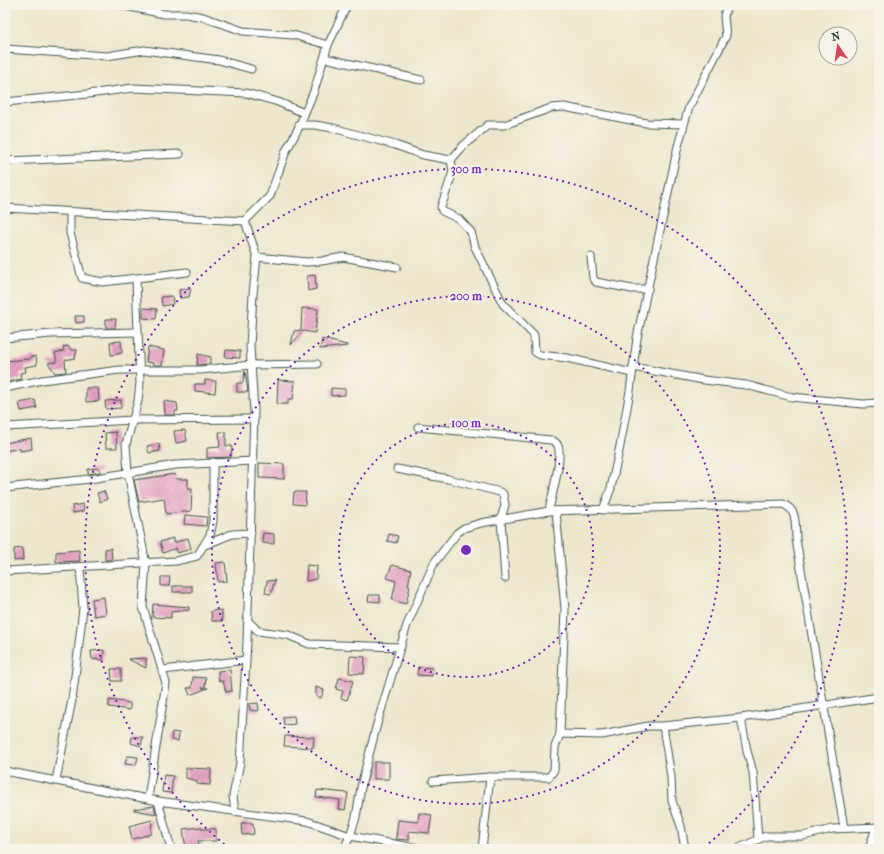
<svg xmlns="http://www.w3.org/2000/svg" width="884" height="854" font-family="'IM FELL French Canon',serif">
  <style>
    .building { fill: url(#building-hatch) }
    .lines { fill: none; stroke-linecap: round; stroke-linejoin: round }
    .street-casing { stroke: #3e564b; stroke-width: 9 }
    .street { stroke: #fff; stroke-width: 7 }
    .ring { fill: none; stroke: #7b2cbf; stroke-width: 2; stroke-dasharray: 2 4 }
    .centre { fill: #7b2cbf; stroke: #f7f3e8; stroke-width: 2 }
    .ring-label { font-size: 12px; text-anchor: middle; font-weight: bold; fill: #7b2cbf; stroke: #f7f3e8; stroke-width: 4; stroke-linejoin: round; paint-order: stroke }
  </style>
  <defs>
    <pattern id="building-hatch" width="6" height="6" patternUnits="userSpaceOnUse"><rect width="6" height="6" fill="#e8a1c4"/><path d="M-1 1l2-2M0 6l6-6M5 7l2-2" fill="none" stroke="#bb84a0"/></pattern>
  </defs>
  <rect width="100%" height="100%" fill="#f7f3e8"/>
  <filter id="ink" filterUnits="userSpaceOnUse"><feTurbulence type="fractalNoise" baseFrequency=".025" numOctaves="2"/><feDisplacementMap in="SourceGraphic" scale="8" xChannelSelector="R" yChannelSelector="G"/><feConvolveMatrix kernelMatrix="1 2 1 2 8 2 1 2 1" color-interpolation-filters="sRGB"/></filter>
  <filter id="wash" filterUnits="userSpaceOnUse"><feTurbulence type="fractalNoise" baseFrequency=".012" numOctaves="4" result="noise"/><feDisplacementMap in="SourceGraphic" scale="16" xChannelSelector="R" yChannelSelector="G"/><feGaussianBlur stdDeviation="0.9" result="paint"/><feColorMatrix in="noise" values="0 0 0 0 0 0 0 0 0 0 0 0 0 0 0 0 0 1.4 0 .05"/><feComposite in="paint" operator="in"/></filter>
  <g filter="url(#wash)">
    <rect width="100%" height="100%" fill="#efe7cd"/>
    <g id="blocks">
      <g class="building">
        <path d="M315,275L316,289L308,291L307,276Z"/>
        <path d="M191,288L189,297L180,298L179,290Z"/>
        <path d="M172,296L173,304L162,306L161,297Z"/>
        <path d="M143,308L157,309L156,319L143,318Z"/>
        <path d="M302,308L318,309L315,333L303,331L291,345L294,331L301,330Z"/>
        <path d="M75,316H84V322L76,323Z"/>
        <path d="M106,319H116L115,328H106Z"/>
        <path d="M322,339L347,345V346L320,349Z"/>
        <path d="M121,341L122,353L111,355L110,342Z"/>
        <path d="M68,346L71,350H77L75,358L65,360L66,372L55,373L48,363L57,362L55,353L64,351L63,347Z"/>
        <path d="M148,347L164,350L162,365H154L153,363L146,362Z"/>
        <path d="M226,350L240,351V358L225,357Z"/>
        <path d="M198,354L211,357L209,364L197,365Z"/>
        <path d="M36,356L37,365L25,367L26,372L20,373L21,379L8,382L5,361L30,359V357Z"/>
        <path d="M245,371L248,392H237V383H243Z"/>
        <path d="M205,380L216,381L215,393L195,391V384H205Z"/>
        <path d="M278,380L295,381L293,399H288V404H277Z"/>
        <path d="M86,388H98L99,401L86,402Z"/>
        <path d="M331,388L345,389V395L331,396Z"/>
        <path d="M35,400L37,408L21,411L19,403Z"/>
        <path d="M121,400V408L106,409L105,401Z"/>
        <path d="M164,401L177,403L178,411H175V415H165Z"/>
        <path d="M185,430L187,441L176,443L174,431Z"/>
        <path d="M116,432L117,448H106L105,433Z"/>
        <path d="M219,432H226V446H232L231,457L207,458V448L220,447Z"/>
        <path d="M31,438L32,449L20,451V448L5,451V443Z"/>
        <path d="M159,444L160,451L149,453L147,446Z"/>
        <path d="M259,463L284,464V479L259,478Z"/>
        <path d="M100,468V472L88,474V469Z"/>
        <path d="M175,474L176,479H188V488H192L191,511L166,514L164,498L139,502L134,480Z"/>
        <path d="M104,491L107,499L100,502L97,493Z"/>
        <path d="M294,492H306L305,505L293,504Z"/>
        <path d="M83,504L84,511L73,513L72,506Z"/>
        <path d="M185,515L207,517L206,526L184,524Z"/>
        <path d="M263,533L274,534V544L262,543Z"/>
        <path d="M389,534L398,536L396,543L387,541Z"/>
        <path d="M173,538V543L188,538L191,549L177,553L176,548L163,553L160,542Z"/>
        <path d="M22,548L23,560L14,561V549Z"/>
        <path d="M111,548L112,560H105V549Z"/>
        <path d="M79,550L80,561L56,562V552Z"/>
        <path d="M225,562L227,581L218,582L216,563Z"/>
        <path d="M307,565L317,566L316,579L306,581Z"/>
        <path d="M392,565L411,570L408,586H410L406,604L392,600L396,581L387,578Z"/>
        <path d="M161,577H170L169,586H161Z"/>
        <path d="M275,580L271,594L265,593L267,581Z"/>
        <rect x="173" y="586" width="19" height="6"/>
        <path d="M369,595H380V602L368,601Z"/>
        <path d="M104,597L106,614L94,616L92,599Z"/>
        <path d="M153,604L189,607V610L171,612V618L152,617Z"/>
        <path d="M222,610V621H212L211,611Z"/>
        <path d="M104,650L103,660L92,659L91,651Z"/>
        <path d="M350,656L365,657L364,674L349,673Z"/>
        <path d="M146,658V668L128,659Z"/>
        <path d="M418,667L433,668L432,676L417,675Z"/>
        <path d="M111,669H121V681H112Z"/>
        <path d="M230,670L232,691L226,692L223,681H219L218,671Z"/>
        <path d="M193,677L206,678L205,687L202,688H208L190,695L187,688H192Z"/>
        <path d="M339,678L353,681L347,700L341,698L343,691L336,689Z"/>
        <path d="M316,687L324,690L321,698L316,696Z"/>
        <path d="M109,700L130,703V710L109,707Z"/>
        <path d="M258,703L259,710L257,711L250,710L249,704Z"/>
        <path d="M294,716L295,724L284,725L283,717Z"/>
        <path d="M172,732L179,733L178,741L171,740Z"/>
        <path d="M285,736L314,737L313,748L284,746Z"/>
        <path d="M132,737H143L141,746L131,743Z"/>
        <path d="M127,756L138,757L136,765L125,764Z"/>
        <rect x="374" y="762" width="15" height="17"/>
        <path d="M186,768L211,769L210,785L197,784V781L186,778Z"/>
        <path d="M164,775L173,776L171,793L162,792Z"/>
        <path d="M317,790L348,793L345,810L339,809L340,800L316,797Z"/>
        <path d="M154,806L156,814L134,810V809Z"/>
        <path d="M419,813L432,815L429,833L409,831V840L396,839L398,820L418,822Z"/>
        <path d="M152,820L151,834L132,839L129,826Z"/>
        <path d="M241,823H253L254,834L242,835Z"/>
        <path d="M202,827V829H216V841H198L200,849H186L183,829Z"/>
      </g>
    </g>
  </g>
  <g filter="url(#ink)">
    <use href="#blocks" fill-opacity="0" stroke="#3e564b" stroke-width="1"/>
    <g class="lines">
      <defs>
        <g id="street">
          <path d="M121,5L164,14H186L203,17L243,31L293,35L328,45"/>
          <path d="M5,49L107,56L144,50L219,60L251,69"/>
          <path d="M325,58L421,80"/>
          <path d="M5,102L88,94L133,88L246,93L278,102L304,113"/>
          <path d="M299,125H315L333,128L395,145L423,155L451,160"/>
          <path d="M451,160L453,172L441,207L442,211L459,219L471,232L475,247L503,304L534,335L535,352L540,355L567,358L632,373"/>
          <path d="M451,160L463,146L488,125H504L551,108L564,107L646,123L684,124"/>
          <path d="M5,161L180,154"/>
          <path d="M5,208L245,221L270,196L286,151L298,129L314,91L328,45L347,5"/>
          <path d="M70,211V233L82,278L103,282L187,272"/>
          <path d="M257,257L307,262L322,261L343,257L397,267"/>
          <path d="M591,257L593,278L596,282L632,289H648"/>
          <path d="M136,279L140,383L138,401L126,444L128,473L146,564L143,607L166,683L148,798"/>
          <path d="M5,338L51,334L137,332"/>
          <path d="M633,367L704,380L746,385L792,397L863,404L879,403"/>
          <path d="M5,388L42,380L120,370H200L252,365L317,364"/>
          <path d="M5,427L133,420L254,419"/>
          <path d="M418,427L551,440C554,441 557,443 558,446C563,457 551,498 549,511"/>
          <path d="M397,469L448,479L500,492L503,494L505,505L501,519L505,578"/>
          <path d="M5,488L90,479L175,465L253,461"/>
          <path d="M603,510L611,488L620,446L630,391L637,338L678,146L689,107L726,36L724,16L727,5"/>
          <path d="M556,511L565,609L560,734"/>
          <path d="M205,545L232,534L251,533"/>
          <path d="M5,571L176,561L197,556L210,535L213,521V462"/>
          <path d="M247,620L258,631L288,635L309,644L401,647"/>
          <path d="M163,670L246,660"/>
          <path d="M741,718L747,751L753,772L758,838"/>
          <path d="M663,726L741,718L879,697"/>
          <path d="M5,771L158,801L307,821L350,836L356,817L362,782L377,724L407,625L434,563L457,533L464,528L481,523L549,511L783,504C798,510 795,525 796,539L844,828"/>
          <path d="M56,780L72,700L79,644L83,608L80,567"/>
          <path d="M433,781L490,777H549L554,770L555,747L560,734L602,735L648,726H663L671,777L672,801L681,826L685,849"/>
          <path d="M158,801L171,849"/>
          <path d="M235,812L233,796L240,763L247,642L254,412L250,346L253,294L257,257L245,221"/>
          <path d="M344,849L350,836L422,849"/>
          <path d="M482,849L490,777"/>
          <path d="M737,849L766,836H803L832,829L879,827"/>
          <path d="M869,849L876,827"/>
        </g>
      </defs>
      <use href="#street" class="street-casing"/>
      <use href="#street" class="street"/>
    </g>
  </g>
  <g class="ring">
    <circle cx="466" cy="550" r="127"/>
    <circle cx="466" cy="550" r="254"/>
    <path d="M229 848A381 381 0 1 1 703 848"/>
  </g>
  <circle cx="466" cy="550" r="6" class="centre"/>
  <g class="ring-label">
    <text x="466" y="173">300 m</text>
    <text x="466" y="300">200 m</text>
    <text x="466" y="427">100 m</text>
  </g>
  <rect width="884" height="854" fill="none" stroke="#f7f3e8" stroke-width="20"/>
  <g transform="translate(838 46) rotate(347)"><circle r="19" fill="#f7f3e8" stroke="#a1aaa0"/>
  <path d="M0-3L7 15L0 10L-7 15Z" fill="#d1495b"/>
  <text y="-6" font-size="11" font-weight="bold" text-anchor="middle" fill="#1f3d34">N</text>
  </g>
</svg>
